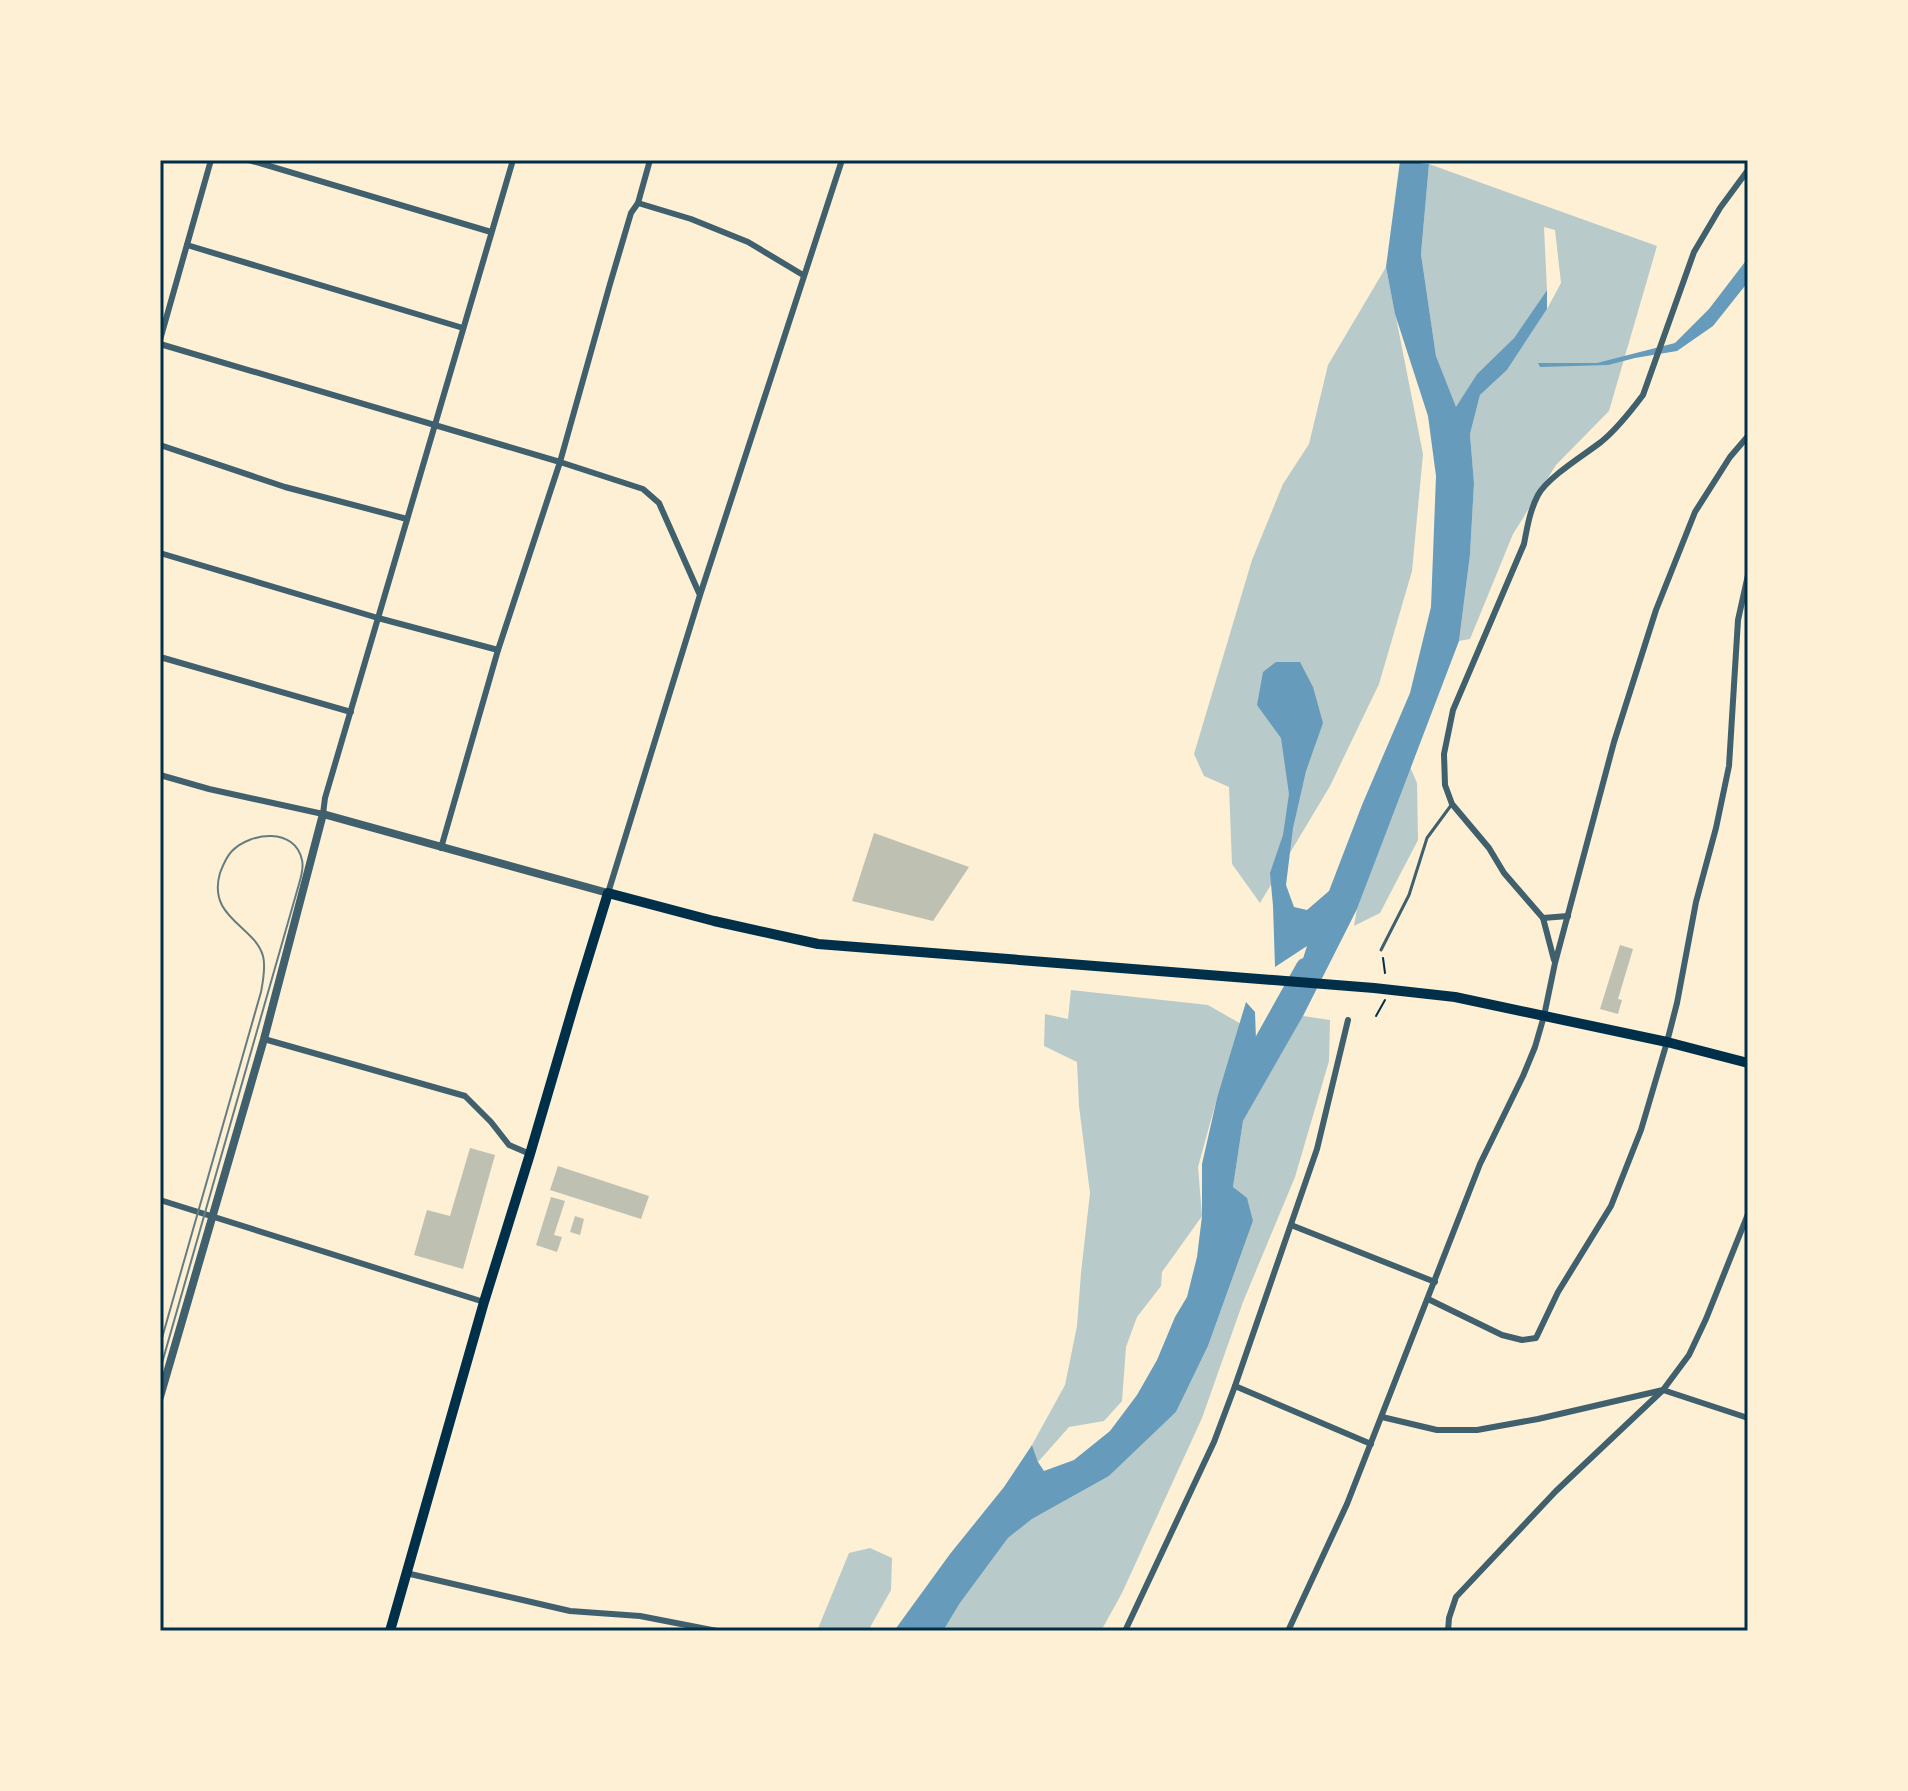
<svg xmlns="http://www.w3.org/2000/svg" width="1908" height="1791" font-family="Commissioner,sans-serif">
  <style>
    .green { fill: #b9caca }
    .water { fill: #669bbc }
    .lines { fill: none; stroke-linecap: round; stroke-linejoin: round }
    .river { stroke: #669bbc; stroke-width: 18 }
    .building { fill: #bec0b2 }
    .path { stroke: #003049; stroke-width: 2 }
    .service { stroke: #3f606c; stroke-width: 3 }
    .minor { stroke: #3f606c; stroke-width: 6 }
    .tertiary { stroke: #3f606c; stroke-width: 8 }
    .primary { stroke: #003049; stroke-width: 10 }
    .tram { stroke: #657d81; stroke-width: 2 }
    .neatline { fill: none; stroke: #003049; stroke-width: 3 }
  </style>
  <rect width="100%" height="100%" fill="#fdf0d5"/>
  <g class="green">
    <path d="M1429,164L1657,246L1609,411L1556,465L1513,534L1470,639L1459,641L1470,555L1474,483L1470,434L1480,395L1507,370L1547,309L1561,283L1555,230L1544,227L1547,290L1514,338L1477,374L1456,408L1436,356L1421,254Z"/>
    <path d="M1386,267L1423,454L1412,571L1379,684L1330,786L1260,903L1232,864L1229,787L1204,776L1194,754L1252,560L1283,484L1309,444L1328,365Z"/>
    <path d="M1410,767L1417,783L1418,840L1380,913L1354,926L1357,909Z"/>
    <path d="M1071,990L1208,1005L1241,1024L1217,1098L1198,1167L1202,1216L1162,1272L1161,1286L1137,1317L1126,1347L1122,1401L1104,1421L1069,1427L1038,1462L1032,1445L1065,1385L1077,1326L1081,1273L1090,1193L1079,1106L1077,1062L1044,1046L1045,1014L1068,1019Z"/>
    <path d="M1303,1016L1330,1020L1329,1061L1295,1177L1243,1302L1202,1418L1122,1593L1101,1631H943L960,1603L1008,1538L1032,1519L1109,1476L1176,1412L1208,1346L1253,1221L1233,1187L1243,1121Z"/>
    <path d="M870,1548L892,1558L891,1590L868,1631H817L849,1553Z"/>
  </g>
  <g class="water">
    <path d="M1400,161L1429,164L1421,254L1436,356L1456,407L1477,374L1514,338L1547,290V309L1507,370L1480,395L1470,434L1474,483L1470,555L1459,641L1357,909L1303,1016L1243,1121L1233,1187L1247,1198L1253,1221L1208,1346L1176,1412L1109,1476L1032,1519L1008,1538L960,1603L943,1631H894L950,1554L1004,1487L1032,1445L1038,1462L1044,1471L1074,1460L1110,1431L1137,1395L1157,1360L1175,1317L1187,1297L1197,1257L1202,1216V1164L1217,1098L1246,1002L1255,1012L1256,1040L1267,1050L1296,993L1300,968L1307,946L1275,967L1273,906L1270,873L1283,835L1289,794L1281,738L1257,705L1263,672L1276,662H1300L1313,687L1323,723L1306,771L1293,828L1286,885L1294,907L1307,910L1329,891L1362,805L1410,693L1431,607L1436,476L1428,416L1395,314L1386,267Z"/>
    <path d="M1748,258V282L1713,326L1677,351L1635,358L1608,365L1540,367L1538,363H1597L1675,343L1709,309Z"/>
  </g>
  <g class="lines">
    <path class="river" d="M1249,1067L1305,967"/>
  </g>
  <g class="building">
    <path d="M874,833L969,867L933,921L852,901Z"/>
    <path d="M1620,945L1633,949L1618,999L1622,1000L1618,1014L1600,1009Z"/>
    <path d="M470,1148L495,1155L463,1269L414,1255L427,1210L450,1216Z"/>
    <path d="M558,1166L649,1196L641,1219L550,1190Z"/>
    <path d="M551,1197L565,1201L554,1235L562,1237L557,1252L536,1245Z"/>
    <path d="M575,1216L584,1219L580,1235L570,1232Z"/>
  </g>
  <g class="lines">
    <g class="path">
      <path d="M1383,958L1385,973"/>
      <path d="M1376,1016L1385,1000"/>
    </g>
    <path class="service" d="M1381,950L1409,895L1427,838L1452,804"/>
    <g class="minor">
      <path d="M249,160L491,232"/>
      <path d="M638,203L691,219L748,242L803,275"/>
      <path d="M187,245L463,328"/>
      <path d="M160,340L211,160"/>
      <path d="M160,344L560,462L643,489L659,503L699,593"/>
      <path d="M160,445L285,487L407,519"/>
      <path d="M160,553L378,618L498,650"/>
      <path d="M160,657L351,712"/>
      <path d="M160,775L209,789L323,814L325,798L513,160"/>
      <path d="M441,848L498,650L560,462L610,284L631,213L638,203L650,160"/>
      <path d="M608,893L700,595L842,160"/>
      <path d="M1543,918L1568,916"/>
      <path d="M1554,960L1543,918L1504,873L1489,848L1452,804L1445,785L1444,754L1453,710L1524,544C1527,528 1530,510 1538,495C1548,477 1584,455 1601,442C1617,429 1631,411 1643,395L1694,252L1720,208L1748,170"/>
      <path d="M264,1039L465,1096L491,1122L509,1145L530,1154"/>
      <path d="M160,1200L484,1302"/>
      <path d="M1291,1225L1435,1282"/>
      <path d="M1428,1299L1502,1335L1522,1340L1536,1338L1558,1292L1611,1206L1641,1130L1667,1042L1677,1003L1696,902L1716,828L1729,766L1738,620L1748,575"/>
      <path d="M1235,1386L1371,1444"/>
      <path d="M1382,1417L1437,1430H1477L1538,1419L1663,1390L1748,1418"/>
      <path d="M406,1573L570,1611L640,1616L717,1631"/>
      <path d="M1125,1631L1214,1442L1235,1386L1317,1149L1348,1020"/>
      <path d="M1288,1631L1347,1504L1480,1164L1523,1076L1535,1047L1544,1016L1555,963L1614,742L1656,610L1695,512L1730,457L1748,436"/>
      <path d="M1448,1631L1449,1618L1456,1597L1556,1491L1663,1390L1689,1355L1706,1319L1748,1214"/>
    </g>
    <path class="tertiary" d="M160,1397L264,1039L323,814L608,893"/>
    <path class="primary" d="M390,1631L484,1302L530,1154L577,994L608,893L714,921L818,944L1374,988L1455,997L1667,1042L1748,1063"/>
    <path class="tram" d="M160,1345L261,992C263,981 266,967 263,956C254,925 207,918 220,873C223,865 226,857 232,851C251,832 295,827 302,860C304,868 301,877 299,884L160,1370"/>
  </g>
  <rect width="1908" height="1791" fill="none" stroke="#fdf0d5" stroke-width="324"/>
  <rect x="162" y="162" width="1584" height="1467" class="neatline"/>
</svg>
